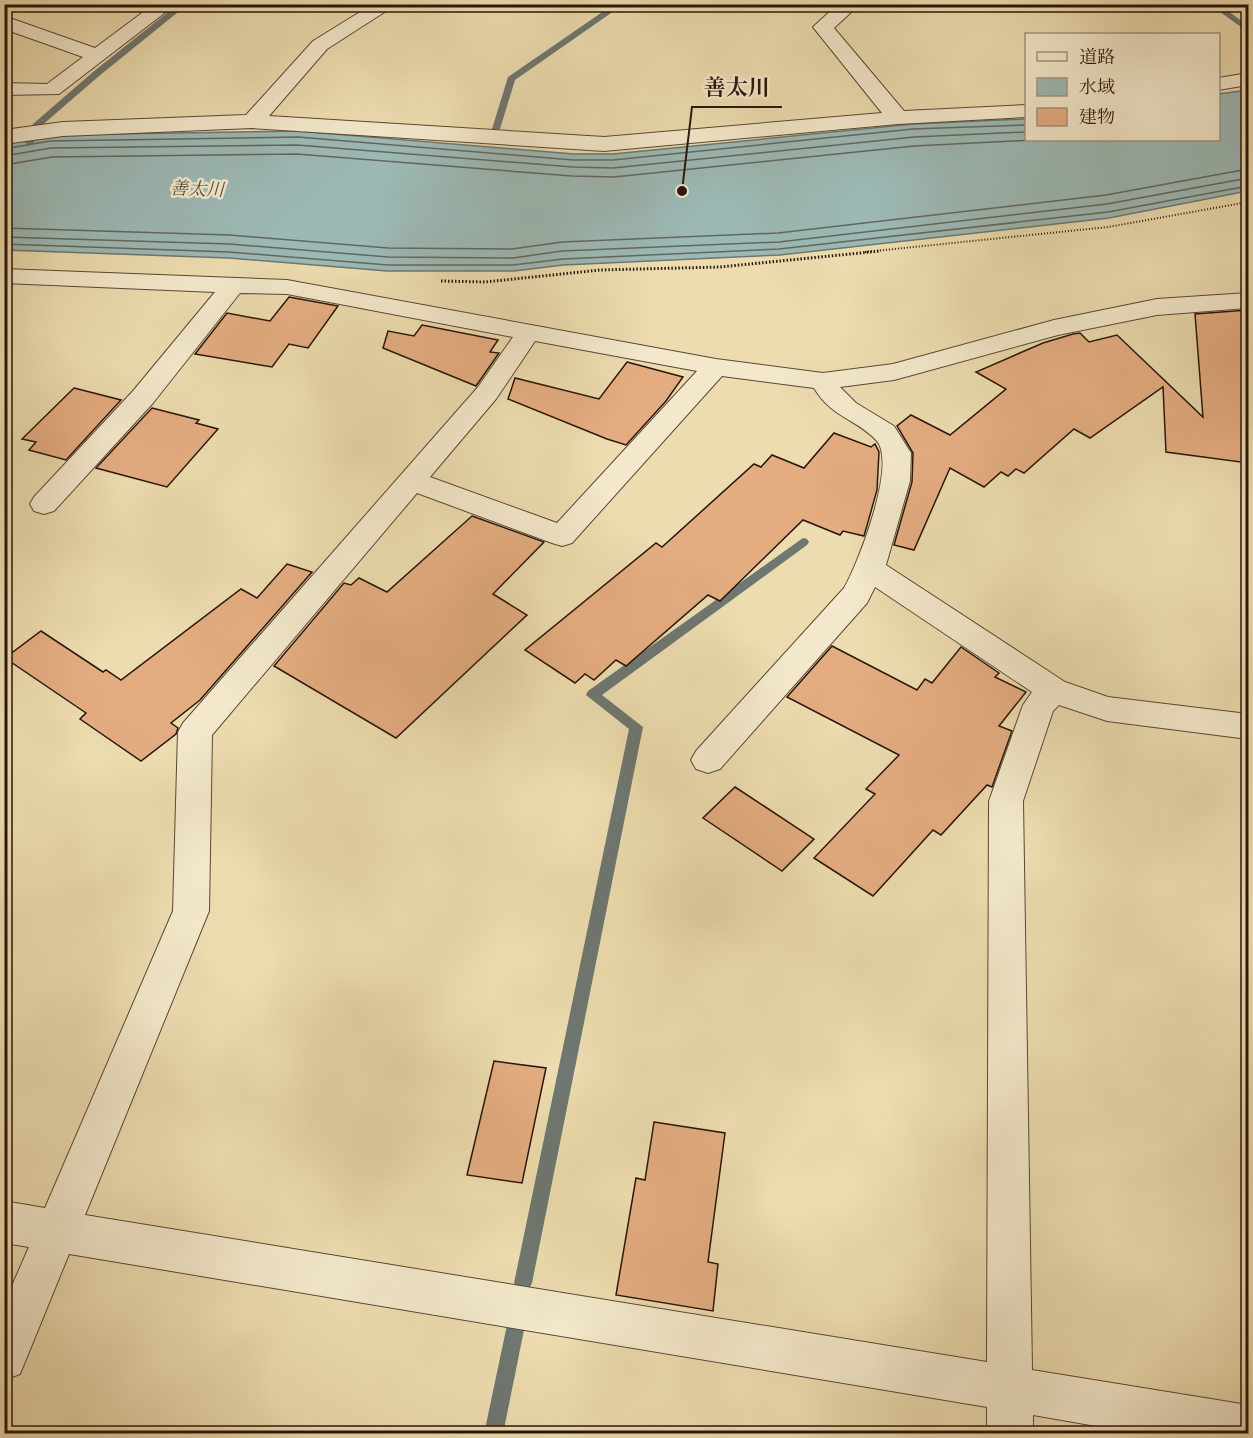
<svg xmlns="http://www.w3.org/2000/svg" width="1253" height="1438" font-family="'Libre Bodoni','Noto Serif JP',serif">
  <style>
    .water { fill: #9cb9b5; stroke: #6e7771; stroke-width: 1.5 }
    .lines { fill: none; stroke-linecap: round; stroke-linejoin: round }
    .shore { stroke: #636760; stroke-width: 1.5 }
    .stream { fill: #6e7771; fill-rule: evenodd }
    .building { fill: #e4ad81; stroke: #2a150c; stroke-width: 1.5 }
    .street-casing { stroke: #5a4735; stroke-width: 2 }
    .path-far1 { stroke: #2a150c; stroke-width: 2; stroke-dasharray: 1 2; stroke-linecap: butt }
    .path { stroke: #2a150c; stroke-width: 3; stroke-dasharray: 1.5 2; stroke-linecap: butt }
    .street { fill: #f3e8cb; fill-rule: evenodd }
    .labels { text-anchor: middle; stroke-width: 5; stroke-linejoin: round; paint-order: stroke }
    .far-water-label { font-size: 18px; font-style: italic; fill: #524e47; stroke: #f3e8cb }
    .leader { fill: none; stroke: #2a150c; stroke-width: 2 }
    .callout-dot { fill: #2a150c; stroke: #f3e8cb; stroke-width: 2 }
    .callout-label { font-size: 22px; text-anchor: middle; font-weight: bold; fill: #2a150c; stroke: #f3e8cb; stroke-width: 5; stroke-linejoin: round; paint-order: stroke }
  </style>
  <rect width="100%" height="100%" fill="#ecdcaf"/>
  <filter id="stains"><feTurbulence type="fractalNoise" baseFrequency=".00333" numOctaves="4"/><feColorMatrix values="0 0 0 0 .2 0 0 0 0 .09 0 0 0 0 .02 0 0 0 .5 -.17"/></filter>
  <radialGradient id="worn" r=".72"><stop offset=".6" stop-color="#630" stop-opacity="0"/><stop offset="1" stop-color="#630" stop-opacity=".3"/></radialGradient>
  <path class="water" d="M1248,90V191L1109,218L780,255L563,265L514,271H387L229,258L5,250V143L49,135L298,131L574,154H613L913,124L1026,119V140H1218L1219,94Z"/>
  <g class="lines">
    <g class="shore">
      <path d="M4,149L50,141L298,137L573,160H613L913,129L1026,125"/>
      <path d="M4,156L51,148L297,145L573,167L613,168L914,137L1026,132"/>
      <path d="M4,165L52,157L297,154L572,176L614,177L914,146L1034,140"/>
      <path d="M4,228L230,235L388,248L512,249L562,242L778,233L1106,195L1248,169"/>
      <path d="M4,237L230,244L388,257L513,258L562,251L779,242L1107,204L1248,178"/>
      <path d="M4,244L229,252L388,265H513L563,259L779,249L1108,212L1248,186"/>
    </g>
    <g class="stream">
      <path d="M178,4H188L99,76L40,127L33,144H27L25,142L33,124L93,72Z"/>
      <path d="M614,4H624L515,80L500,129L493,131L492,129L508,77Z"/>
      <path d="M1209,4H1219L1248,26V32Z"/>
      <path d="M803,538L807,539L809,542L807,545L602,695L643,727L532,1283L529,1289L523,1292L517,1289L514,1283L629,729L586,695L588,691Z"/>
      <path d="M7,552L13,556L4,563V553Z"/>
      <path d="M516,1316L522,1319L525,1325L503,1434H484L507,1325L510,1319Z"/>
    </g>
  </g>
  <g class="building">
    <path d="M289,297L338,306L308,348L289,344L272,367L195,354L227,313L270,321Z"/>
    <path d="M1248,310V463L1166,452L1163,387L1090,438L1074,429L1024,473L1016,469L1008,476L1001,472L984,487L950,468L914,550L894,545L912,482L913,453L897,426L911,415L950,435L1006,389L976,372L1043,343L1073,334L1080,333L1089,342L1117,335L1203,417L1195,314Z"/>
    <path d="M422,325L498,340L490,352L499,353L476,386L383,348L388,331L414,336Z"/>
    <path d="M627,362L683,377L666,401L626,445L607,439L508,399L515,378L599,399Z"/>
    <path d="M74,388L121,400L66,460L29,450L36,442L22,439Z"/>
    <path d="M152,408L199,420L196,423L218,429L167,487L96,468Z"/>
    <path d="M834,433L871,447L875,444L879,452L877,490L864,536L843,531L840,535L803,520L720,601L708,595L626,666L616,660L594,680L585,674L575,683L525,650L656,543L662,547L754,464L761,467L772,455L804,468Z"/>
    <path d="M472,516L544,542L493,594L527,615L396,738L274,666L344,583L351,585L359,578L387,592Z"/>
    <path d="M287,564L312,572L200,700L171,723L178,728L176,734L141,761L80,719L86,713L5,658L41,631L103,672L106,670L121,680L241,589L257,598Z"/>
    <path d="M832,646L917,690L925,679L932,683L961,647L999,673L995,677L1026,692L999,726L1012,731L992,787L987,785L941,835L933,830L873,896L814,858L875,794L866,789L899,755L787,697Z"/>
    <path d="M735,787L814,839L782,871L703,818Z"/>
    <path d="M494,1061L546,1068L522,1183L467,1175Z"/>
    <path d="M654,1122L725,1133L708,1262L718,1264L713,1311L616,1295L636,1178L645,1180Z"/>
  </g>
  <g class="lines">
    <defs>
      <g id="street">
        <path d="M154,4H176L59,94L4,95V83L47,84L83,57L4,29V16L95,48Z"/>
        <path d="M373,4H397L327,49L269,116L604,137L882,113L813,27L838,4H860L834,28L904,111L1026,105V117L898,124L604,151L252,128L63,136L4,144V130L63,122L246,115L313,41Z"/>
        <path d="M1248,73V85L1218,90V78Z"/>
        <path d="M4,269L287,280L716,359L823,373L893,364L1054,320L1157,299L1248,293V308L1157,315L1058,335L894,380L840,387L856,403L894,426L911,453L910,481L886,565L1065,682L1108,697L1248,714V739L1107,721L1059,705L1053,711L1023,801L1032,1370L1248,1405V1434H1142L1033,1415V1434H987V1407L69,1254L20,1374L4,1380V1304L29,1247L4,1243V1201L45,1208L173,911L178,732L183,723L478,387L513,337L287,294L240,293L153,403L54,511L44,514L34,511L30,504L34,497L133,391L215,292L4,283ZM535,341L697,371L557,523L430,477L496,399ZM722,376L814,388C832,418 855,418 876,440C898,462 858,564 844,588L696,751L691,760L696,769L708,773L720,769L867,603L875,587L1032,692L1023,705L989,801L987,1362L85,1215L209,911L212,735L417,493L552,543L562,546L572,543Z"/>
      </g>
    </defs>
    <use href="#street" class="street-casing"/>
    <path class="path-far1" d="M865,252L1108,227L1248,202"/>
    <path class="path" d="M441,281L485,282L600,270L720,267L880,251"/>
    <use href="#street" class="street"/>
  </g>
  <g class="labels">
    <g class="far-water-label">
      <text transform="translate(197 189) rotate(2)" y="6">善太川</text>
    </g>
  </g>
  <path class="leader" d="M682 191L692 107H782"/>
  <circle class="callout-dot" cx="682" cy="191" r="6"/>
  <g class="callout-label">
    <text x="737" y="95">善太川</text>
  </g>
  <rect width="1253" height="1438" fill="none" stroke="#ecdcaf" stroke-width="24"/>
  <rect x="6" y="6" width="1241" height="1426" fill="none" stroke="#2a150c" stroke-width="3"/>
  <rect x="12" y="12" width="1229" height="1414" fill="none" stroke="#2a150c" stroke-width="1.5"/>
  <rect x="1025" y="33" width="195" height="108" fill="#f3e8cb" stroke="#a3947f" stroke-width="1.5"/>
  <rect x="1037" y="52" width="30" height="9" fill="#f3e8cb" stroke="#a3947f" stroke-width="1.5"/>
  <text x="1079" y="63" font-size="18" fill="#2a150c">道路</text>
  <rect x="1037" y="78" width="30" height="18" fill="#9cb9b5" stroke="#a3947f" stroke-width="1.5"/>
  <text x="1079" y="93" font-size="18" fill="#2a150c">水域</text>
  <rect x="1037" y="108" width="30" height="18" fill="#e4ad81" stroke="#a3947f" stroke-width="1.5"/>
  <text x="1079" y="123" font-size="18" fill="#2a150c">建物</text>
  <rect width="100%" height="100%" filter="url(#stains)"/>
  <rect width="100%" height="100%" fill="url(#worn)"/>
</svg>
